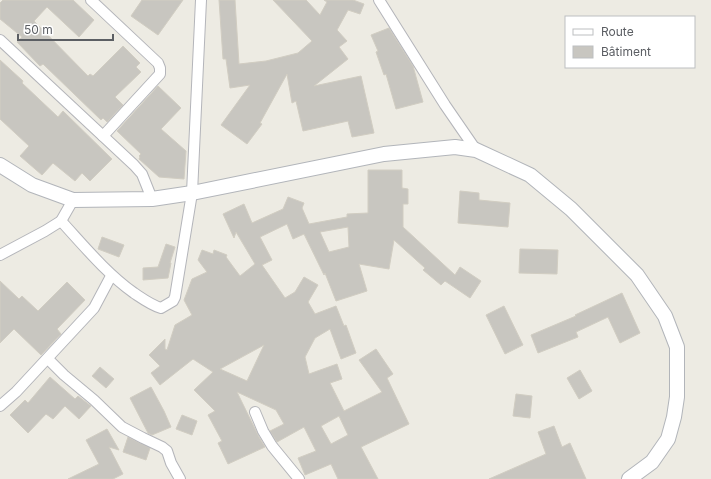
<svg xmlns="http://www.w3.org/2000/svg" width="711" height="479" font-family="Inter,sans-serif">
  <style>
    .building { fill: #c8c6c0; stroke: #d1cdc2; fill-rule: evenodd }
    .lines { fill: none; stroke-linecap: round; stroke-linejoin: round }
    .street-casing { stroke: #b4b5ba; stroke-width: 12 }
    .secondary-casing { stroke: #b2b5ba; stroke-width: 16 }
    .street { stroke: #fff; stroke-width: 10 }
    .secondary { stroke: #fff; stroke-width: 14 }
  </style>
  <rect width="100%" height="100%" fill="#edebe3"/>
  <g class="building">
    <path d="M3,0H73L94,20L79,37L47,7L34,21L88,76L90,74L93,76L123,46L140,63L136,67L141,72L115,97L123,105L107,122L103,118L101,120L43,64L40,66L17,42L22,37L0,19V3Z"/>
    <path d="M142,0H183L158,35L131,16Z"/>
    <path d="M219,0H235L239,64L266,61L298,53L312,41L273,0H306L320,15L327,2L324,0H353L364,4L360,14L348,10L337,30L347,41L339,47L348,59L314,86L361,76L374,133L352,137L348,121L303,131L296,101L292,103L287,74L260,123L262,124L247,144L221,125L250,85L230,88L226,59H223Z"/>
    <path d="M389,28L413,66L423,102L396,109L386,74L384,75L376,52L378,51L371,35Z"/>
    <path d="M0,60L23,81L22,83L58,117L63,111L112,159L90,181L82,173L75,181L53,163L42,175L20,156L29,146L0,119Z"/>
    <path d="M158,86L181,108L161,129L186,151L184,179L159,177L139,159L140,157L139,156L141,154L117,131Z"/>
    <path d="M368,170H402V188L408,189V204H403V227L455,275L460,267L481,281L470,298L445,281L441,285L423,270L425,268L394,240L389,269L359,264L367,291L336,301L325,273L324,275L304,234L293,239L287,224L260,237L272,260L262,265L285,298L295,292L304,277L318,285L308,302L315,314L336,306L344,326L346,325L356,353L341,359L330,329L315,338L305,357L309,374L337,364L342,379L330,383L344,411L382,392L359,360L376,349L393,374L387,378L409,424L361,447L378,479H338L331,464L305,475L298,458L316,451L304,427L277,442L270,431L284,424L276,410L237,392L259,437L265,447L228,464L218,443L222,441L208,415L215,411L194,390L213,372L193,359L160,385L151,373L160,366L149,355L165,339V349L167,350L175,325L192,315L184,300L192,279L207,272L198,260L202,250L213,254L214,250L227,255L226,257L240,276L255,264L236,232L234,238L223,214L244,204L252,223L283,209L288,197L304,203L302,208L309,224L347,217V214L368,213ZM348,227L349,247L329,252L320,232ZM264,345L247,381L220,369ZM339,416L348,435L331,444L321,426Z"/>
    <path d="M460,191L479,193V200L510,203L508,227L458,223Z"/>
    <path d="M102,237L124,245L119,257L98,249Z"/>
    <path d="M166,244L175,247L170,263H171L168,278L143,280V268L158,267Z"/>
    <path d="M520,249L558,250L557,274L519,273Z"/>
    <path d="M0,281L19,299L22,296L38,311L67,282L85,300L57,329L61,334L41,355L14,329L0,343Z"/>
    <path d="M622,293L640,333L620,343L608,317L576,332L578,337L538,353L531,335L576,316L575,315Z"/>
    <path d="M504,306L523,345L505,354L486,315Z"/>
    <path d="M100,367L114,379L106,388L92,376Z"/>
    <path d="M580,370L592,391L579,399L567,378Z"/>
    <path d="M50,377L75,399L78,396L91,406L79,419L65,406L53,419L46,414L28,433L10,415L25,400L28,403Z"/>
    <path d="M151,387L164,411L171,427L152,435L148,433L130,398Z"/>
    <path d="M516,394L532,396L530,418L513,416Z"/>
    <path d="M182,415L197,421L192,435L176,429Z"/>
    <path d="M554,426L562,447L570,443L586,479H489L546,454L538,432Z"/>
    <path d="M107,429L119,450L109,447L123,474L113,479H68L99,464L86,440Z"/>
    <path d="M128,437L150,448L146,460L123,452Z"/>
  </g>
  <g class="lines">
    <defs>
      <g id="street">
        <path d="M91,0L158,63L160,68V74L103,136"/>
        <path d="M379,0L445,105L476,150"/>
        <path d="M0,40L134,165L142,174L152,199"/>
        <path d="M61,221C84,246 106,273 134,293C143,299 151,305 161,308L173,301L175,297L192,193L201,0"/>
        <path d="M0,255L45,231L61,221L73,200"/>
        <path d="M48,359L64,375L94,400L122,427L143,438L162,447L167,451L171,463L180,479"/>
        <path d="M0,406L16,392L94,308L111,276"/>
        <path d="M255,412L263,431L272,446L299,479"/>
      </g>
      <path id="secondary" d="M0,165L32,185L73,200L152,199L192,193L384,154L455,147L476,150L530,175L571,209L637,275L665,316L677,347V397L674,417L668,439L652,462L629,479"/>
    </defs>
    <use href="#street" class="street-casing"/>
    <use href="#secondary" class="secondary-casing"/>
    <use href="#street" class="street"/>
    <use href="#secondary" class="secondary"/>
  </g>
  <rect x="565" y="16" width="130" height="52" fill="#ffffff" stroke="#bdbfc1"/>
  <rect x="573" y="29" width="20" height="6" fill="#ffffff" stroke="#bdbfc1"/>
  <text x="601" y="36" font-size="12" fill="#5b5e63">Route</text>
  <rect x="573" y="46" width="20" height="12" fill="#c8c6c0" stroke="#bdbfc1"/>
  <text x="601" y="56" font-size="12" fill="#5b5e63">Bâtiment</text>
  <path d="M18 34v6h95v-6" fill="none" stroke="#5b5e63" stroke-width="2"/>
  <text x="24" y="34" font-size="12" fill="#5b5e63" stroke="#ffffff" stroke-width="3" paint-order="stroke">50 m</text>
</svg>
